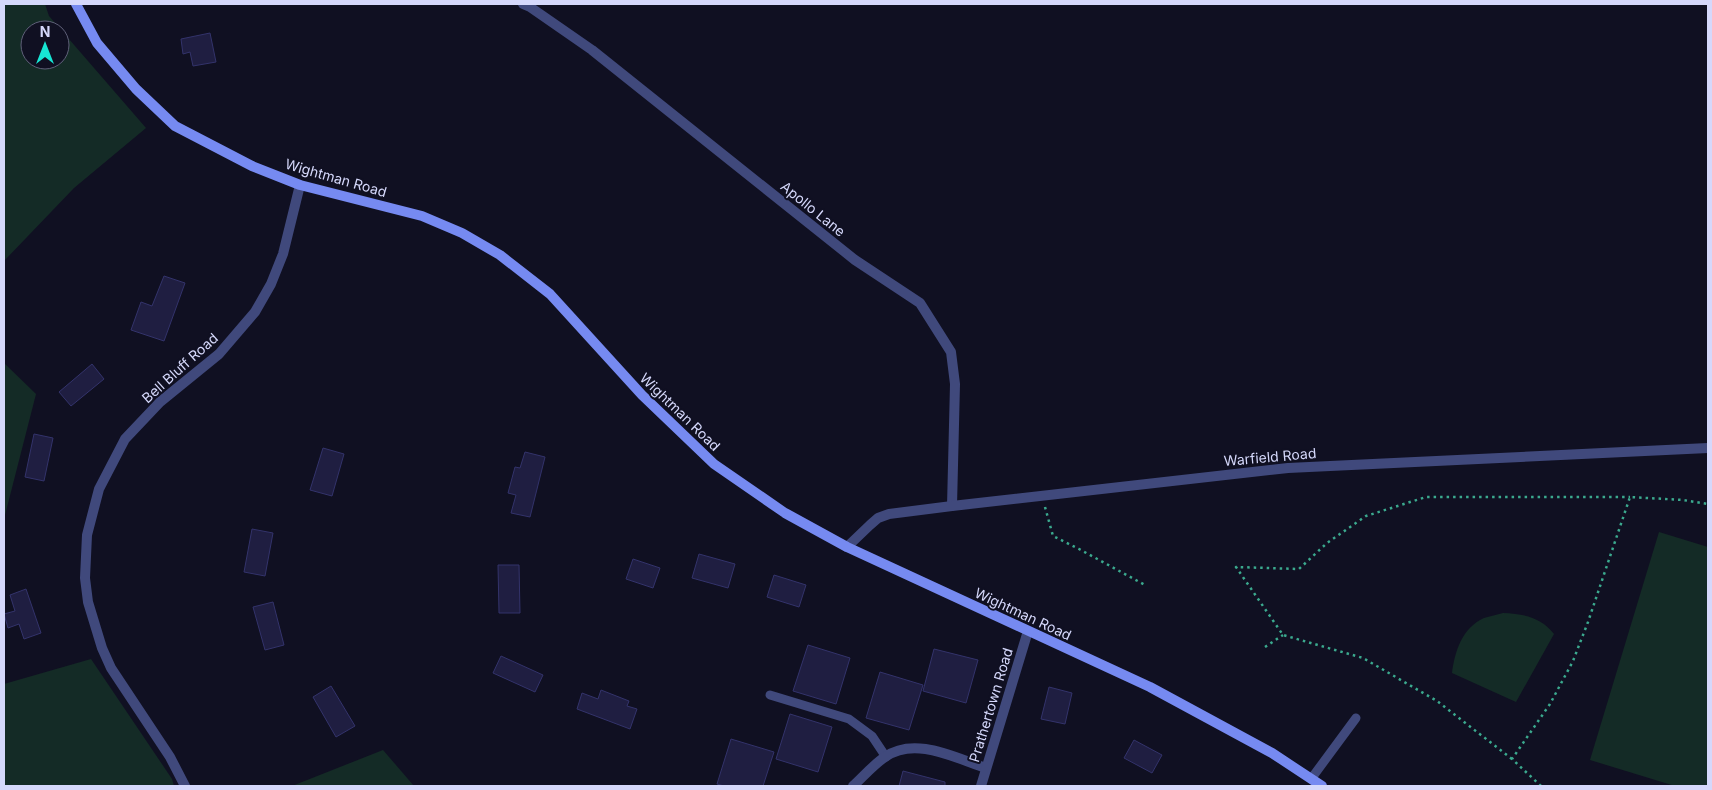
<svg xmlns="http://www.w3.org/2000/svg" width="1712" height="790" font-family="Inter,sans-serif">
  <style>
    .green { fill: #142b26; fill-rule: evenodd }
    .building { fill: #1f1e41; stroke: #33336b }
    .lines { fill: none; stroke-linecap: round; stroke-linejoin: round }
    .path { stroke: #3ba98e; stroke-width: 2.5; stroke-dasharray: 2.5 4; stroke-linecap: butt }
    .service { stroke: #40497c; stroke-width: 9 }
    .minor { stroke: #40497c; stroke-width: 10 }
    .tertiary { stroke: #40497c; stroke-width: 10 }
    .secondary { stroke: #768af1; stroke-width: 10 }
    .labels { text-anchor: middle; stroke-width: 4; stroke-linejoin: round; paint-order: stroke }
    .street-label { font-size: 14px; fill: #d5d8fb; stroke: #101022 }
  </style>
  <rect width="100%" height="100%" fill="#101022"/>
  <g class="green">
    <path d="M4,4H45L49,16L146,128L74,188L4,261ZM30,30H60V60H30Z"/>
    <path d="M4,363L36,394L4,519Z"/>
    <path d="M1659,532L1708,547V786H1675L1590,760Z"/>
    <path d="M1503,613C1524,614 1541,617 1554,634L1516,702L1452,673C1455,651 1462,628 1484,618C1490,616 1497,615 1503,613Z"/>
    <path d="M91,659L172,779L174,786H4V684Z"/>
    <path d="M383,750L414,786H292Z"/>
  </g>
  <g class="building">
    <path d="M210,33L216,62L193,66L190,52L183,54L181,39Z"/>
    <path d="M164,276L185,283L164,341L131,330L141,302L152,306Z"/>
    <path d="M92,364L104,379L71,406L59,392Z"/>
    <path d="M34,434L53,438L44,481L25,477Z"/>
    <path d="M323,448L344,454L332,496L310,490Z"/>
    <path d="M525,452L545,457L530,517L511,513L516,495L508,493L515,467L520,468Z"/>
    <path d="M252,529L273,533L265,576L244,572Z"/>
    <path d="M699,554L735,564L728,588L692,578Z"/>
    <path d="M633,559L660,568L653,588L626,579Z"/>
    <path d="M498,565H519L520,613H499Z"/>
    <path d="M774,575L806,585L799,607L767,597Z"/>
    <path d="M26,589L41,633L24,639L19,624L8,628L4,614L15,611L10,595Z"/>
    <path d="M273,602L284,645L265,650L253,607Z"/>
    <path d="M808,645L850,658L836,704L793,691Z"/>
    <path d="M934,649L978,660L966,703L923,691Z"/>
    <path d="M501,656L543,675L535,692L493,673Z"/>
    <path d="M880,672L923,685L909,730L866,718Z"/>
    <path d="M331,686L355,726L336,737L313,697Z"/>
    <path d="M1049,687L1072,693L1065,724L1041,719Z"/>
    <path d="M601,690L629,701L627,706L637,709L630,729L577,709L582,693L598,699Z"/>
    <path d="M790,714L832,727L818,772L776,759Z"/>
    <path d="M731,739L774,752L763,786H724L717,784Z"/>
    <path d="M1134,740L1162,755L1152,773L1124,758Z"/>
    <path d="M903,771L945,782V786H899Z"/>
  </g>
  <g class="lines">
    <g class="path">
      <path d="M1045,507L1053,536L1079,549L1145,585"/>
      <path d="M1265,647L1283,635"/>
      <path d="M1512,759L1437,701L1363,658L1283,635L1236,567L1299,569L1327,543L1366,516L1426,497H1630"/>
      <path d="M1541,786L1512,759L1550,704L1573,661L1588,622L1630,497L1683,500L1708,504"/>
    </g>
    <g class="service">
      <path d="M770,695L849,719L872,736L886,757"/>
      <path d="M1311,779L1356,718"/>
    </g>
    <g class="minor">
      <path d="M523,4L530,7L592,50L855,260L920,303L951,352L955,384L952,506"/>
      <path d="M185,786L170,757L111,668L102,648L88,602L85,578L87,535L99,489L125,439L160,402L219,354L255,312L271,284L283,254L300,185"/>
      <path d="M853,786C863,777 873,765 885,757C915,736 955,758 986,768"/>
      <path d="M981,786L1028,631"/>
    </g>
    <path class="tertiary" d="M847,547L870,525L878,518L889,514L952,506L1288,468L1708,448"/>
    <path class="secondary" d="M76,4L97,43L136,89L175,126L252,166L300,185L422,216L462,233L500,255L550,294L642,395L714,464L785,513L847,547L1150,687L1272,753L1322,786"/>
  </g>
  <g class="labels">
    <g class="street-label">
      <text transform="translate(336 178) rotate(16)" y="5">Wightman Road</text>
      <text transform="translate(813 209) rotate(39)" y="5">Apollo Lane</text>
      <text transform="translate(180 368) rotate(-42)" y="5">Bell Bluff Road</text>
      <text transform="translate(680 412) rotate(44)" y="5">Wightman Road</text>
      <text transform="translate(1270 457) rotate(-5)" y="5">Warfield Road</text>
      <text transform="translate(1023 614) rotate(25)" y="5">Wightman Road</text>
      <text transform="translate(991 705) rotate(-73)" y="5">Prathertown Road</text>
    </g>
  </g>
  <rect width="1712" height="790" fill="none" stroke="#d5d8fb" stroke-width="10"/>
  <g transform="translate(45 45)"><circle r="24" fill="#101022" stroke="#5f6079"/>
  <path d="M0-4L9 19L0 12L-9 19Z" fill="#17e5d3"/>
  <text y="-8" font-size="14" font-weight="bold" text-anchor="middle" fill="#d5d8fb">N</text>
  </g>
</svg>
